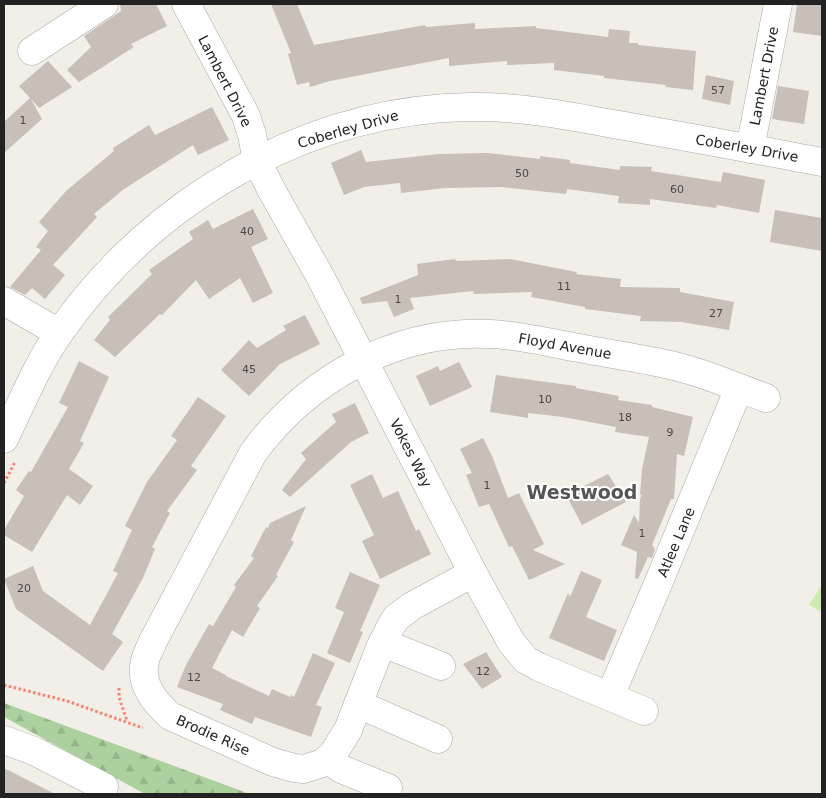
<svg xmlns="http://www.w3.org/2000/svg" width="826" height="798" font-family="'DejaVu Sans',sans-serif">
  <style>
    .grass { fill: #cdebb0 }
    .forest { fill: url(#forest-firs) }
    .building { fill: #c7bfb8 }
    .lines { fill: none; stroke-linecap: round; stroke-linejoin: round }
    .minor-casing { stroke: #a9a9a9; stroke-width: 29 }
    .path { stroke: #fa8072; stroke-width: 3; stroke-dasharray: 2.5 2.5; stroke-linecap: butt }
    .minor { stroke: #fff; stroke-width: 28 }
    .labels { text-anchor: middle; stroke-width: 4; stroke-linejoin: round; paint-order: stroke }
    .number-label { font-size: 11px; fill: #4b4948 }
    .street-label { font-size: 14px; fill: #222; stroke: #fff }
    .district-label { font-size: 19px; font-weight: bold; fill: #555; stroke: #fff }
  </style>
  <defs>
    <pattern id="forest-firs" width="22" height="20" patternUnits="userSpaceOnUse" patternTransform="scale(1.25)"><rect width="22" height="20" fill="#add19e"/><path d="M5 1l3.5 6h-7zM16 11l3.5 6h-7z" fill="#95b388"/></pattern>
  </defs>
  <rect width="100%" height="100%" fill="#f2efe9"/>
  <path class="grass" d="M822,585V612L809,605Z"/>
  <path class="forest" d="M4,703L250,794H145L4,717Z"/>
  <g class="building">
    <path d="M120,4H156L167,26L131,44L134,47L79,82L67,70L91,47L84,36L121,11Z"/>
    <path d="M271,4H297L314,45L425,25L426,27L475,23V29L536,26V28L608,37L609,29L630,31L629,43H638V45L696,51L693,90L665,87L666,85L604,78V76L554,70V63L507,65V61L449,66V58L330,81L310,87L309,82L297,85L288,54L291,53Z"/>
    <path d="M797,4H822V36L793,32Z"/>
    <path d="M48,61L72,87L39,108L31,99L42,119L4,153V122L30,98L19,86Z"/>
    <path d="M706,75L734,81L730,105L702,99Z"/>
    <path d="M778,86L809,91L804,124L772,119Z"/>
    <path d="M212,107L229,140L198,155L193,145L124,189L94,214L97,217L53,265L65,275L45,299L32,288L25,295L10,287L41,250L36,247L48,231L39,222L66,191L114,151L113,148L149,125L155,135Z"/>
    <path d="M361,150L366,162L439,154L488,153L540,159V156L570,160V163L620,170V166L652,167L651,171L721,182L723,172L765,180L759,213L717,205L716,208L650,199V205L618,203L619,196L567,189L566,194L502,187L445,188L401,193L400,183L364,187L344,195L331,163Z"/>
    <path d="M253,209L268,239L251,247L273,293L253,303L240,278L209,299L196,280L162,315L160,314L115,357L94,340L110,320L108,317L152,274L149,270L193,239L189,232L208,220L213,229Z"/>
    <path d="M775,210L822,218V251L770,242Z"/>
    <path d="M455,259L456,261L510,259L577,272L576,274L621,279L620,287L680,288V292L734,302L729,330L682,322L640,321L641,316L585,309V307L531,297L532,292L474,294L473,291L410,298L414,309L394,317L387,301L362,304L360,298L418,275L417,264Z"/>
    <path d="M305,315L320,344L280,364L249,396L221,370L249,340L257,348L286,330L283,326Z"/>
    <path d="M79,361L109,377L80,441L84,443L69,469L93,486L80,505L67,495L32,552L4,535V530L24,496L16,490L29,471L31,472L68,407L59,403Z"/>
    <path d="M459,362L472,387L430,406L416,376L438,366L440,371Z"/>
    <path d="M496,375L576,386V388L619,396L618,400L652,405V407L693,417L684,456L677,454L674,499H671L652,545L655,549L652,558L648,557L638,579L635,578L637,552L621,545L634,515L639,523L640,499L642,494L640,495L642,469L649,437L615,432L616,427L563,417L528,413V418L490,412Z"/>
    <path d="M198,397L226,416L191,466L197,470L167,511L170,513L152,547L155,549L143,578L112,634L123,642L103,671L16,609L4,579L33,566L43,591L90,625L118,573L113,571L132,530L125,526L147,482L177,440L171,436Z"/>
    <path d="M355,403L369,433L351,442L290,497L282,490L306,459L301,453L336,422L332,414Z"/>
    <path d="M483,438L492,456L508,498L519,493L544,544L533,550L565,564L529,580L512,546L509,547L489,504L479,507L466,475L472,473L460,449Z"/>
    <path d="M372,474L383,498L398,491L416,531L419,529L431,554L380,579L362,541L374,535L350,485Z"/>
    <path d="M608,474L626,502L582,525L566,495Z"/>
    <path d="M306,506L291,540L294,542L276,575L278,576L257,606L260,608L243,637L232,630L212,668L226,675V676L269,696L272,689L290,697L291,695L294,697L313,653L335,663L316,705L322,707L311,737L255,717L252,724L220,710L223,704L177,687L186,665L209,624L213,626L236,587L234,585L254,558L251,556L266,527L268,528L270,523Z"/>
    <path d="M581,571L602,580L586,617L617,630L604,661L549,638L568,593L570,597Z"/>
    <path d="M350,572L380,585L360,631L363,632L350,663L327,653L344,612L335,608Z"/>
    <path d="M486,652L502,677L482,689L463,664Z"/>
    <path d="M4,768L55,794H4Z"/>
  </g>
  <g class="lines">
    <defs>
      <g id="minor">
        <path d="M186,4L246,116L252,135L257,161L272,191L321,278L473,573L511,642L526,660L539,667L644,711"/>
        <path d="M32,51L104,4"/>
        <path d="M750,149L778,4"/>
        <path d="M4,301L59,333"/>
        <path d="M4,439C21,405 38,362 60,332C152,200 306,110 469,107C517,106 565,115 613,124C683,136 752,149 822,162"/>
        <path d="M473,573L412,606L396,618L391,626L380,648L348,730L333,754L323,763L304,769L294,768L273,762L170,716C155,702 139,684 145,661C146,655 150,649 152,643L253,453C307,379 396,329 490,334C520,335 550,343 579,348C620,356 663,361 702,374C723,381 744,390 766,398"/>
        <path d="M383,643L441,666"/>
        <path d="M610,696L655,591L739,388"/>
        <path d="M358,704L438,739"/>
        <path d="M4,740L34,751L104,787"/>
        <path d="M328,759L341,769L388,788"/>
      </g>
    </defs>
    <use href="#minor" class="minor-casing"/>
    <g class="path">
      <path d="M4,483L15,462"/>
      <path d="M4,685L67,701L143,728"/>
      <path d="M119,688V697L127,721"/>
    </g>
    <use href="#minor" class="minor"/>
  </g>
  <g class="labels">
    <g class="number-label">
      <text x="718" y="94">57</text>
      <text x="23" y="124">1</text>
      <text x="522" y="177">50</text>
      <text x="677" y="193">60</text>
      <text x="247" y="235">40</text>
      <text x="564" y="290">11</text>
      <text x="398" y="303">1</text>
      <text x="716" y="317">27</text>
      <text x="249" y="373">45</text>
      <text x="545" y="403">10</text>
      <text x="625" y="421">18</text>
      <text x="670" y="436">9</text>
      <text x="487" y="489">1</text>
      <text x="642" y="537">1</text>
      <text x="24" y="592">20</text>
      <text x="483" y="675">12</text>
      <text x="194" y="681">12</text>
    </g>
    <g class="street-label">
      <text transform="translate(764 76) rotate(-79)" y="5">Lambert Drive</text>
      <text transform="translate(225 81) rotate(63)" y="5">Lambert Drive</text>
      <text transform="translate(348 129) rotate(-16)" y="5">Coberley Drive</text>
      <text transform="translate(747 148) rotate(10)" y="5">Coberley Drive</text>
      <text transform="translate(565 346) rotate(10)" y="5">Floyd Avenue</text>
      <text transform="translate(411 453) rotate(63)" y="5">Vokes Way</text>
      <text transform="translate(676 542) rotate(-67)" y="5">Atlee Lane</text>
      <text transform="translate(213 735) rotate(24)" y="5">Brodie Rise</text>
    </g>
    <g class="district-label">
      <text x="582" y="499">Westwood</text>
    </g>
  </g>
  <rect width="826" height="798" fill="none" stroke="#222222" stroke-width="10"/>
</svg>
